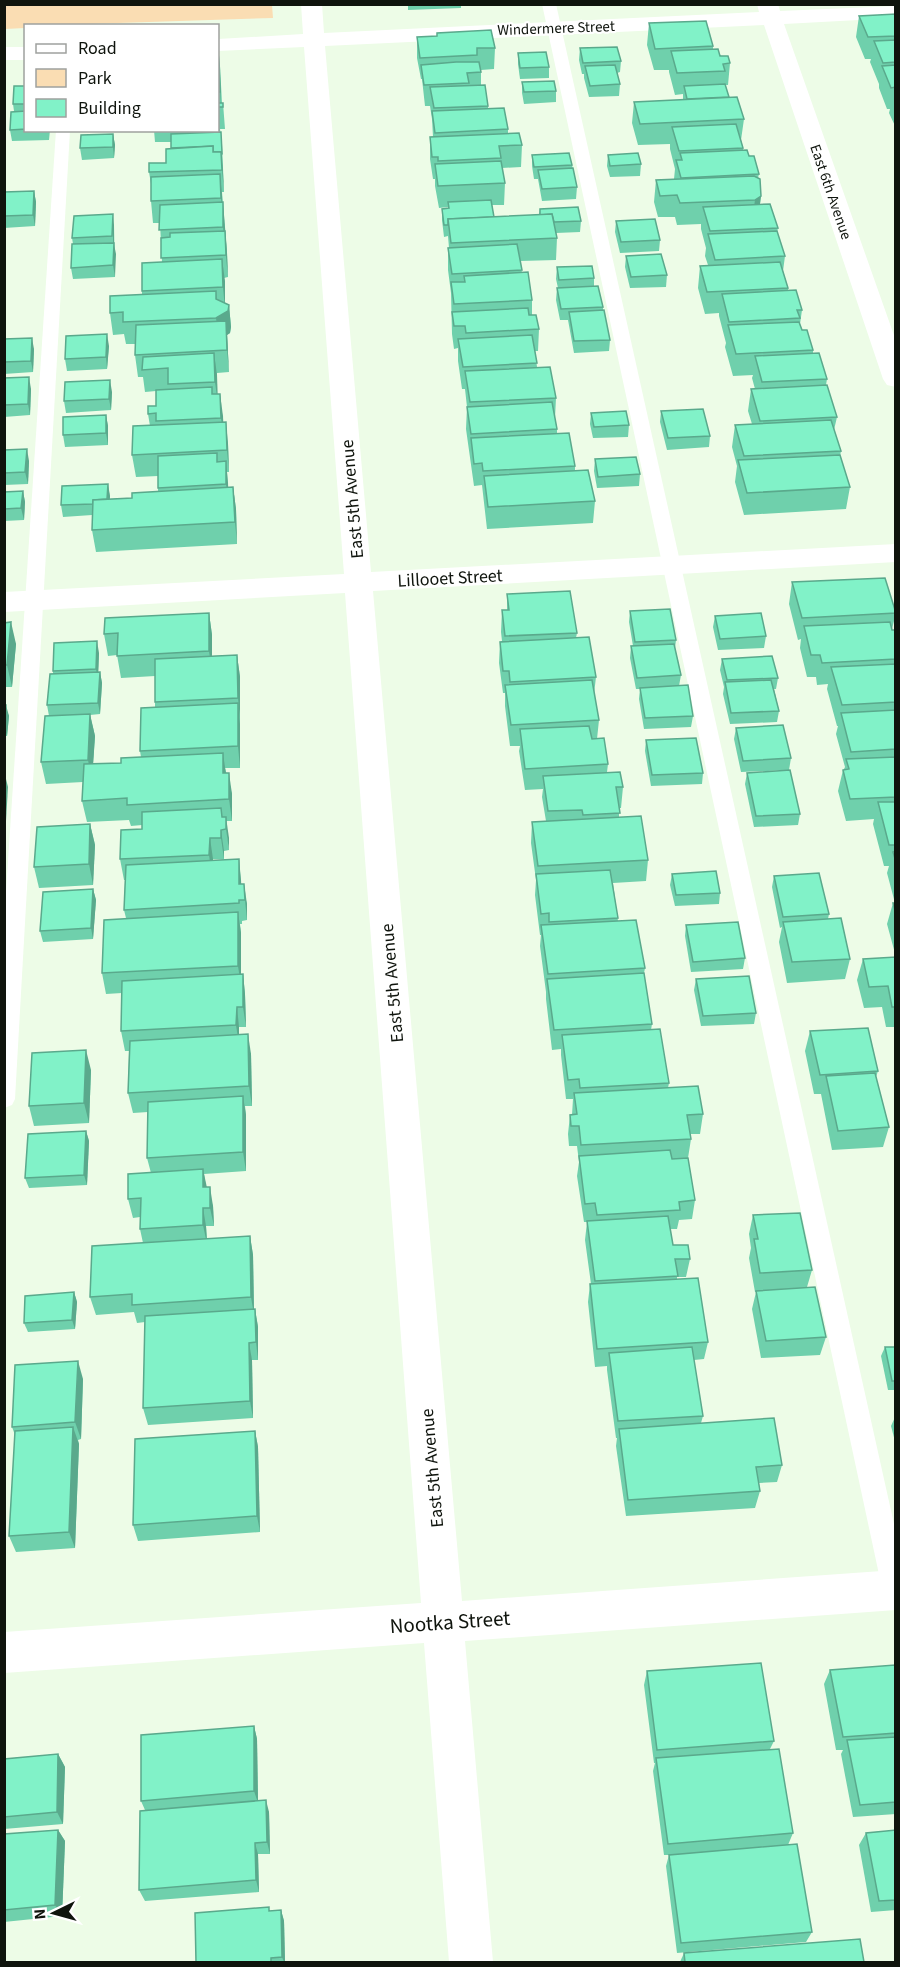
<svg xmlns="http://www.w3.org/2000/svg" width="900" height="1967" font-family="'Source Sans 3',sans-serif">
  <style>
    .green { fill: #faddb3 }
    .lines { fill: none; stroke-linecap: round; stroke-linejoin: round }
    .lane { fill: #fff; fill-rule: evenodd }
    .street { fill: #fff; fill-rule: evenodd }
    .wall { fill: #6fd0ac }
    .shaded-wall { fill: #5aa98c }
    .building { fill: #81f2c8; stroke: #5aa98c; stroke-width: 1.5 }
    .labels { text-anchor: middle; stroke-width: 4.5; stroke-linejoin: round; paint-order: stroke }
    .far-street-label { font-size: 15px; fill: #0f140d; stroke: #fff }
    .street-label { font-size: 18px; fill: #0f140d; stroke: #fff }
    .near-street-label { font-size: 21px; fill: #0f140d; stroke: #fff }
  </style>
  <rect width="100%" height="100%" fill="#edfce7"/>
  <path class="green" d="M4,5H272L273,18L26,26L25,28L5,29Z"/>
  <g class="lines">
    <g class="lane">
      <path d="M542,4H556L896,1533V1605L887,1602L883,1593Z"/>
      <path d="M56,130H70L15,1099L12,1105L4,1108V922Z"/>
    </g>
    <g class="street">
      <path d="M301,4H322L324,33L759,12L757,4H778L780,11L896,6V18L784,24L896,341V387L887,385L883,379L764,25L325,46L371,572L896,544V562L373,591L462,1601L896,1570V1610L465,1641L493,1962H449L424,1643L4,1673V1632L421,1603L345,593L4,612V592L344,574L304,47L218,51V39L303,34Z"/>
      <rect x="4" y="47" width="22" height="13"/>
    </g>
  </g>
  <g class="wall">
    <path d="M408,4H461V8L408,10Z"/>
    <path d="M896,14V128L889,113L890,109H887L879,88V84L870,62L871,59H865L856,37L859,16Z"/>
    <path d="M649,23L713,46V49L730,63L728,85H725L729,97L744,119L741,140L743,148V150L749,156L759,174L758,178L761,196L760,204L778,228L777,232L785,256L783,271L788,288V291L802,310L800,324L802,330L813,350V353L827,379L826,385L837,417L834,430L841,451L840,456L850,487L846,509L744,515L735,482L737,466L732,447L735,425L752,424L748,411L751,389H755L752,378L753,375L733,376L725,347L726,343L719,316V313L705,314L698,288L700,266L708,265L705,256L706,248L701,229V224L677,225L675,217H658L654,202L656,180L674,179L675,169L670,149V144L638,145L632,123L634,102L683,100V94L675,95L669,72V70H654L647,45Z"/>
    <path d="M417,37L495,48L494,69L481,70V85L488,106V109L508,129V133L522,145L521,167L502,168L505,183L504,205H492L494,217L539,215L540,209L581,221L580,232L556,233L557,238L556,260L520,261L522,273L532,300V315L539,329L538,351H535L537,367L556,398L555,418L557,429V434L575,466V471L595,501L593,523L487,529L482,485L474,486L466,429L467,407L465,389H462L458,361V348L454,349L452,334L451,293L448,270V248H449L448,236L444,237L442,220V209L448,208V207L439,208L435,186V179H433L430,159V137H433L432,119L430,106H425L422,79H421L417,58Z"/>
    <path d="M218,45L220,66L222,103H223L225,129H220L222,144L224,192H222L227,253L228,277L224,278L225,303L229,305L231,327L230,333L227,335L229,372L217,373V394L228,444L229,472H227L228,488L233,487L236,509L237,544L96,552L92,530V515L63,517L61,505L108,484L110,499L132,498L158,492V476L136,477L132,455L150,426L148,414L156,406V391L145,392L143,377H138L135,355V344H126L124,334L113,335L110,313L142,294V291L162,262L160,223H153L151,201V184L149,172L166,163L171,148V142H155L154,130H218Z"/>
    <path d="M580,48L621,61L620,72L617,73L620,84L619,96L589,97L584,78V74H582L579,60Z"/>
    <path d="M518,53L549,67V78L520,79L518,64Z"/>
    <path d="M522,82L556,91V102L524,104L522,93Z"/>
    <path d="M26,86V130H50L49,140L12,141L10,130L14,111L13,104Z"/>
    <path d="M113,134L115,145L114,158L82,160L80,148Z"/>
    <path d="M532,155L572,165L577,187L576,199L542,201L538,179H534L532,166Z"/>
    <path d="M608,155L641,164L640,176L610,177L607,166Z"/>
    <path d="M34,191L36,202L35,226L4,228V192Z"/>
    <path d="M616,221L660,240L659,251L620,253L615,232Z"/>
    <path d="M114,225L115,277L73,279L71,268L73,244L72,238Z"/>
    <path d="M626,256L667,275L666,287L630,288L625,267Z"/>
    <path d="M557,267L594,278V286L603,307V310L610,340L609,351L574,353L568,320H560L556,300L557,288H558L556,279Z"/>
    <path d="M4,339L34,349L33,372L4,374Z"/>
    <path d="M109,346L107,369L67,371L65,359Z"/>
    <path d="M4,378L31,389L30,415L4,417Z"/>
    <path d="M112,392L111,410L66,413L64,401Z"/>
    <path d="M661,411L710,436L709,447L667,450L660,422Z"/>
    <path d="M591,413L629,425L628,437L593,438L590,424Z"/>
    <path d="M106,415L108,426V445L65,447L63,435Z"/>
    <path d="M4,450L29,461L28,484L4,485Z"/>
    <path d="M595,459L640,474L639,486L597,488L594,471Z"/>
    <path d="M23,491L25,502L24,520L4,521V492Z"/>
    <path d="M792,582L896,613L892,629V630H896V957L887,924L893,903H895L887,873L889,866H884L873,824L874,819L846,821L838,791L843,770L844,769L845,767L836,734L838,726H837L827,689L828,684L817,685L816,677H807L800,648L801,639L798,640L789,604Z"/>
    <path d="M507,594L577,633L576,638L596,677L594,694L599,720L597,739L608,764L607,772L623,787L621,808H619V817L648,860L646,881L613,883L618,921L645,968L644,973L652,1024L651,1030L669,1083L668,1088L703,1114L700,1134H690L691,1139L688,1158L695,1200L692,1219L679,1220L677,1229H670L673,1245L690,1259L686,1277H677V1279L708,1342L704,1359L694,1360L703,1416L701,1423L782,1465L777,1482L759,1483L760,1491L755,1508L626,1516L616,1446L617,1438H616L607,1370V1366L595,1367L588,1302L590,1284H591L585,1240L587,1222H584L577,1176L579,1162L577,1146H569L568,1134L570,1115H572L573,1099H566L561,1055V1049L552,1050L546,999V992L540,946L541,935H540L535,895L536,880L531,843L532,822L546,821L542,797L543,789L525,790L519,751L520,746H510L505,706V693H503L499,663L500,642L502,641L501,632L502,610H507Z"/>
    <path d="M630,611L676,640L675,648L681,675L679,686L693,716L691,727L644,729L639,699L640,689H636L630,658L631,646H633L629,622Z"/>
    <path d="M209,613L212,635V656L237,655L240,677V768H225L232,794V821H226L229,850L224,851V859H213V860L239,859L241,884L247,904V920L242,921V924H240L241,933V974H243L245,994L246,1027H239V1035L251,1054L252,1106H245L246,1115V1171L204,1174L206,1187L213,1206L214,1226H206L207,1239L250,1236L253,1255L254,1309H255L258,1327V1360H252L253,1418L148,1425L143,1408L145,1322L137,1323L134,1312L96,1315L90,1297L143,1243L140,1229V1217L133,1218L128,1199L151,1173L147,1158L148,1112L133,1113L128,1093L129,1051H125L121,1031L122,993L106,994L102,973L126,918L124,910L125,880H124L120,859L142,829V825L131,826L129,820L87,822L82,801L83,782L46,784L41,762L49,716L47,705L53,674V671L99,653L98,672H100L102,683L100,714L90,715L95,736L93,764L121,763L141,757L140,751L155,707V676L121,678L117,655L108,656L104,634Z"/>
    <path d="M715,616L766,636L764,648L718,650L713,627Z"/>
    <path d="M4,623L16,644L12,687H4Z"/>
    <path d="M722,659L778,678L776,689H774L779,711L777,722L730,724L723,694L724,687L720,670Z"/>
    <path d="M4,705L9,716L7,736H4Z"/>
    <path d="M736,728L791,758L789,770L741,772L734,739Z"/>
    <path d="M646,740L703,773L702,784L651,786L645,751Z"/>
    <path d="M747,773L800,814L798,825L754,827L745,784Z"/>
    <path d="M90,824L95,845L93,885L39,888L34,867Z"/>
    <path d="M672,874L720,893L719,904L675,906L670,885Z"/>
    <path d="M774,876L829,914L828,919L850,959L845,979L787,983L779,942L782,927L780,928L772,887Z"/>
    <path d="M93,889L96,900L93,939L43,942L40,931Z"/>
    <path d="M686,925L745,958L743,969L691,972L685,936Z"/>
    <path d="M896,957V1027H886L882,1007L864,1008L857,980L863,959Z"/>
    <path d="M696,979L756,1013L754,1024L701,1026L694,990Z"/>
    <path d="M810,1031L878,1071L876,1077L889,1127L883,1147L832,1150L821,1094H814L805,1051Z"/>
    <path d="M91,1070L89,1123L34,1126L29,1106Z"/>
    <path d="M86,1131L89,1141L87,1185L29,1188L25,1178Z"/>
    <path d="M753,1215L812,1270L807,1287L826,1337L820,1355L761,1358L752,1309L756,1292H755L749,1258L751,1248L749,1234Z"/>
    <path d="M74,1292L77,1302L75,1329L28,1332L24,1323Z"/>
    <path d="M885,1347H896V1390H888L881,1356Z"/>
    <path d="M83,1379L81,1439L78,1440L79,1444L75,1548L16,1552L9,1536L15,1435L12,1427Z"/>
    <path d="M896,1415V1445L891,1426Z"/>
    <path d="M255,1431L258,1447L260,1532L138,1541L133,1525Z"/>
    <path d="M896,1668V1814L853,1817L841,1754L843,1750H836L824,1684L830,1670Z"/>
    <path d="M647,1671L774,1741L770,1749L793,1833L788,1845L812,1932L806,1942L677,1953L666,1866L669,1855H664L653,1771L655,1763H654L644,1685Z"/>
    <path d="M254,1726L257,1739L258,1800L269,1812L270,1854H258L259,1892L145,1901L139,1890L145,1810L141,1801Z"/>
    <path d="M58,1754L65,1767L63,1824L4,1829V1759Z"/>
    <path d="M58,1830L65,1841L62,1916L4,1922V1834Z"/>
    <path d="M896,1830V1910L871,1912L859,1845L866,1833Z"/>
    <path d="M281,1910L284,1921L285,1962H196L270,1911Z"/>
    <path d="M684,1953L685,1962H680Z"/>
  </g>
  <g class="shaded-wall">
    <path d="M218,44L220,66L221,107L220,92Z"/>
    <path d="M113,134L115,145L114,158L113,147Z"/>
    <path d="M221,152L223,173L224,192L222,170Z"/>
    <path d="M220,174L222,196L223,220L221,198Z"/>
    <path d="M34,191L36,202L35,226L33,215Z"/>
    <path d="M761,196L758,218L752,221L755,200Z"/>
    <path d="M223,202L227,253L228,277L223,227Z"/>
    <path d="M113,214L114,225V244L116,254L115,277L113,265Z"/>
    <path d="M222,259L225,281V309L223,287Z"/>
    <path d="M216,291L218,313L229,305L231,327L230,333L227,335L229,372L227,350L219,340L216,318Z"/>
    <path d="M107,334L109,346L107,369L106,357Z"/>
    <path d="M32,338L34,349L33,372L31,361Z"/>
    <path d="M214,353L217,375L218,404L215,382Z"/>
    <path d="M29,377L31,389L30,415L28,404Z"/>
    <path d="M110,380L112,392L111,410L109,399Z"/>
    <path d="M220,394L223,416L224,440L221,418Z"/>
    <path d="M106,415L108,426V445L106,433Z"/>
    <path d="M226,422L228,444L229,472L227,450Z"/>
    <path d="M27,449L29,461L28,484L25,472Z"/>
    <path d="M226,461L228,483L229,506L226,484Z"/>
    <path d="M108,484L110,496L109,515L107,503Z"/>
    <path d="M233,487L236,509L237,544L235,522Z"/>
    <path d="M23,491L25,502L24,520L21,508Z"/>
    <path d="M209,613L212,635V673L209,651Z"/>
    <path d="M11,622L16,644L12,687L7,665Z"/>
    <path d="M97,641L99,653L98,681L96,669Z"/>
    <path d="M237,655L240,677V719L238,698Z"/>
    <path d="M100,672L102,683L100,714L98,703Z"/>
    <path d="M238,703L240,724V768L238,746Z"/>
    <path d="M6,705L9,716L7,736L4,726Z"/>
    <path d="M90,714L95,736L92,781L88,760Z"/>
    <path d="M223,753L226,774L223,773Z"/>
    <path d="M4,754L6,762L4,782Z"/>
    <path d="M229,773L232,794V821L229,799Z"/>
    <path d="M5,775L8,787L6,821L4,817Z"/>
    <path d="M226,817L229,838V850L226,829Z"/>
    <path d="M90,824L95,845L93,885L89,864Z"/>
    <path d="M221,830L224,851V859L221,838Z"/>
    <path d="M210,838L213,859L212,876L209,855Z"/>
    <path d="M239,859L241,880L242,900L239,884Z"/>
    <path d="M244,884L247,904V920L245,900Z"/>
    <path d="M93,889L96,900L93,939L91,928Z"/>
    <path d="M238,912L241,933V986L238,966Z"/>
    <path d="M243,974L245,994L246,1027L243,1007Z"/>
    <path d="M237,1007L239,1027V1045L236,1025Z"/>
    <path d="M248,1034L251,1054L252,1106L249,1086Z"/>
    <path d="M86,1050L91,1070L89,1123L84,1103Z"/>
    <path d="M243,1096L246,1115V1171L243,1152Z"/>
    <path d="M86,1131L89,1141L87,1185L84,1175Z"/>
    <path d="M203,1169L207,1188L203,1187Z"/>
    <path d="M210,1187L213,1206L214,1226L210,1208Z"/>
    <path d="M203,1208L206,1226L207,1244L203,1225Z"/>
    <path d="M250,1236L253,1255L254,1315L251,1297Z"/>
    <path d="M74,1292L77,1302L75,1329L72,1320Z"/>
    <path d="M255,1309L258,1327V1360L256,1342Z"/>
    <path d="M249,1343L252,1360L253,1418L250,1401Z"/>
    <path d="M78,1361L83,1379L81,1439L75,1422Z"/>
    <path d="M73,1427L79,1444L75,1548L69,1532Z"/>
    <path d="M255,1431L258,1447L260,1532L257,1516Z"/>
    <path d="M254,1726L257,1739L258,1803L254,1791Z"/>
    <path d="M58,1754L65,1767L63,1824L57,1812Z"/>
    <path d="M266,1800L269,1812L270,1854L267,1842Z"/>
    <path d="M58,1830L65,1841L62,1916L55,1905Z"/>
    <path d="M255,1843L258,1854L259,1892L256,1880Z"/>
    <path d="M281,1910L284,1921L285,1962H284L282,1957Z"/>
  </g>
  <g class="building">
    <path d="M896,14V36L868,37L859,16Z"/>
    <path d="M706,21L713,46L655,49L649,23Z"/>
    <path d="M491,30L495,48H477V55L420,58L417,37L437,36V33Z"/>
    <path d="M896,40V62L883,63L874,41Z"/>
    <path d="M617,47L621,61L583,63L580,48Z"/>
    <path d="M718,49L720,56H728L730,63L723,64L725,71L677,73L671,51Z"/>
    <path d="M546,52L549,67L520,68L518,53Z"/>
    <path d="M456,62H479L481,72L467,73L469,83L424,85L421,65Z"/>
    <path d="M615,65L620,84L590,86L585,66Z"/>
    <path d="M896,65V87L891,88L882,66Z"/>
    <path d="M218,69H219L220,92H218Z"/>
    <path d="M554,81L556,91L524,92L522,82Z"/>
    <path d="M725,84L729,97L687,99L684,86Z"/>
    <path d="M485,85L488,106L434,108L430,87Z"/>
    <path d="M14,86H26V104H13Z"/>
    <path d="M737,97L744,119L640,124L634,102Z"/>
    <path d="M218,103H223V107H218V118Z"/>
    <path d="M504,108L508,129L435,133L432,111Z"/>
    <path d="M26,111V129L10,130L11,112Z"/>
    <path d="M736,124L743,148L679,151L672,127Z"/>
    <path d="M221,132L222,153L221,152H213V146L171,148V134Z"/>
    <path d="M519,133L522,145L499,146L501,158L438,161V157H432L430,137Z"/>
    <path d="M113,134V147L80,148L81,135Z"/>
    <path d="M213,146V152H221L222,170L149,172V163H166V149Z"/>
    <path d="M747,150L749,156H754L759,174L681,178L676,160H682L680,153Z"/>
    <path d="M569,153L572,165L534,167L532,155Z"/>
    <path d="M638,153L641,164L610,166L608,155Z"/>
    <path d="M501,161L505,183L438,186L435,164Z"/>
    <path d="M573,168L577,187L542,189L538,170Z"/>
    <path d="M220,174L221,198L151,201V177Z"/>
    <path d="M754,176L760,179L761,196L755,200L680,203L677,195L660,196L656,180Z"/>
    <path d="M34,191L33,215L4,216V192Z"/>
    <path d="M491,200L494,217L448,219V225H444L442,209L449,208L448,202Z"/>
    <path d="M223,202V227L159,230L160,205Z"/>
    <path d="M770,204L778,228L710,231L703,207Z"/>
    <path d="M578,207L581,221L554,222L552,214L540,215V209Z"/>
    <path d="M113,214L112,236L72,238L74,216Z"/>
    <path d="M552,214L557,238L451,243L448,219Z"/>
    <path d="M655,219L660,240L621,242L616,221Z"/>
    <path d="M225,231L226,255L161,258V238L170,237V233Z"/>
    <path d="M777,231L785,256L715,260L708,234Z"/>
    <path d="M114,243L113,265L71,268L72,244Z"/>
    <path d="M517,244L522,270L452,274L448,248Z"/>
    <path d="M661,254L667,275L631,277L626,256Z"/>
    <path d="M222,259L223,287L142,291V263Z"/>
    <path d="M780,262L788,288L707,292L700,266Z"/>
    <path d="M592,266L594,278L559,280L557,267Z"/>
    <path d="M528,272L532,300L454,304L451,282H465L464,276Z"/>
    <path d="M598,286L603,307L561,309L557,288Z"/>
    <path d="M796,290L802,310H797L800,318L729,322L722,294Z"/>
    <path d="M216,291V299L229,305L228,311L216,318L123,322V312L110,313V296Z"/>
    <path d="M528,308L529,315H536L539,329L466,333L465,326H454L452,312Z"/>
    <path d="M604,310L610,340L574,341L569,312Z"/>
    <path d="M226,321L227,350L135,355L136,325Z"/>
    <path d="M799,322L802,330H807L813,350L736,354L728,325Z"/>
    <path d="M107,334L106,357L65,359L66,336Z"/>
    <path d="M532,335L537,363L463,367L458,339Z"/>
    <path d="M32,338L31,361L4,362V339Z"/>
    <path d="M214,353L215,382L168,384V368L142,370L143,357Z"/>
    <path d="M819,353L827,379L762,382L755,356Z"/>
    <path d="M550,367L556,398L470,402L465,371Z"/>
    <path d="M29,377L28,404L4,405V378Z"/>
    <path d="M110,380L109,399L64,401L65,382Z"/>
    <path d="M827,385L837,417L760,421L751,389Z"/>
    <path d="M212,387V394H220L221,418L156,421V413L148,414V406H156V390Z"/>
    <path d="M552,402L557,429L471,434L467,407Z"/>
    <path d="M703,409L710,436L668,438L661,411Z"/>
    <path d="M626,411L629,425L594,427L591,413Z"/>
    <path d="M106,415V433L63,435V417Z"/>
    <path d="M831,420L841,451L744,456L735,425Z"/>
    <path d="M226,422L227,450L132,455L133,426Z"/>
    <path d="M569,433L575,466L483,471L482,463L474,464L471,438Z"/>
    <path d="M27,449L25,472L4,473V450Z"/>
    <path d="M217,453V462L226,461V484L158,488V456Z"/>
    <path d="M840,455L850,487L747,493L738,460Z"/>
    <path d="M636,457L640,474L598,477L595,459Z"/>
    <path d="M588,470L595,501L488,507L484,476Z"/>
    <path d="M108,484L107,499L93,500V504L61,505L62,486Z"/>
    <path d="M233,487L235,522L92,530L93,500L132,498V493Z"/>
    <path d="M23,491L21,508L4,509V492Z"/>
    <path d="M885,578L896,613L802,618L792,582Z"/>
    <path d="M570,591L577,633L505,636L502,610H509L507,594Z"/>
    <path d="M670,609L676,640L635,642L630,611Z"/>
    <path d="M209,613V651L117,656L118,633L104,634L105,618Z"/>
    <path d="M761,613L766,636L720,639L715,616Z"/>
    <path d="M11,622L7,665H4V623Z"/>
    <path d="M890,622L892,630H896V659L822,663L820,655H811L804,626Z"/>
    <path d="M589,637L596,677L510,682L509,671H503L500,642Z"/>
    <path d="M97,641L96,669L53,671L54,643Z"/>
    <path d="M674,644L681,675L637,678L631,646Z"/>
    <path d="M237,655L238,698L155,702V659Z"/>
    <path d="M772,656L778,678L727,680L722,659Z"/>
    <path d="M896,664V702L842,705L831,667Z"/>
    <path d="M100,672L98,703L47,705L50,674Z"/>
    <path d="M592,680L599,720L511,725L505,685Z"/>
    <path d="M771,680L779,711L731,713L725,682Z"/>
    <path d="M688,685L693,716L645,718L640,688Z"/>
    <path d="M238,703V746L140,751L141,708Z"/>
    <path d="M4,705H6L4,723Z"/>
    <path d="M896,710V749L851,752L841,713Z"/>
    <path d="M90,714L88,760L41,762L45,716Z"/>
    <path d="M783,725L791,758L743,761L736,728Z"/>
    <path d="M589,726L592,739L604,738L608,764L525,769L520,729Z"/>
    <path d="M696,738L703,773L652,775L646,740Z"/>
    <path d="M223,753V773H229V799L127,805V798L82,801L84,764L121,763V758Z"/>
    <path d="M896,757V797L850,799L843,770L849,769L846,759Z"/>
    <path d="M790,770L800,814L756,816L747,773Z"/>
    <path d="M620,772L623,787H616L620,813L583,815L582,810L548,811L543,776Z"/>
    <path d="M878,802H896V845H889Z"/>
    <path d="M221,808L222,817H226V829L221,830V838H210L209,855L120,859L121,830L142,829V812Z"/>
    <path d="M641,816L648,860L538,866L532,822Z"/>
    <path d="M90,824L89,864L34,867L37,827Z"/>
    <path d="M896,851V862L893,852Z"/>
    <path d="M239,859V884H244L245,900H239V903L124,910L126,865Z"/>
    <path d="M610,870L618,918L549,922V913L541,914L536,874Z"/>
    <path d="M716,871L720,893L676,895L672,874Z"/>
    <path d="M819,873L829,914L783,917L774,876Z"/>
    <path d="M93,889L91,928L40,931L43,892Z"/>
    <path d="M893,903H896V914Z"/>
    <path d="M238,912V966L102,973L104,920Z"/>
    <path d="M841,918L850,959L792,962L783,922Z"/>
    <path d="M636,920L645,968L548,974L541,925Z"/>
    <path d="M738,922L745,958L693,962L686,925Z"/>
    <path d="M896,957V1007H892L888,986L869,987L863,959Z"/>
    <path d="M644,973L652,1024L554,1030L547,979Z"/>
    <path d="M243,974V1007H237L236,1025L121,1031L122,981Z"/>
    <path d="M749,976L756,1013L703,1016L696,979Z"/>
    <path d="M868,1028L878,1071L820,1075L810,1031Z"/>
    <path d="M660,1029L669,1083L580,1088L579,1079L568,1080L562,1035Z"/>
    <path d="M248,1034L249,1086L128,1093L130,1041Z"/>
    <path d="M86,1050L84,1103L29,1106L32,1053Z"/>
    <path d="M875,1073L889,1127L838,1131L826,1076Z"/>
    <path d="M698,1086L703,1114L687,1115L691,1139L581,1145L579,1126H571L570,1115L577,1114L574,1093Z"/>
    <path d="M243,1096V1152L147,1158L148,1102Z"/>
    <path d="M86,1131L84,1175L25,1178L28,1134Z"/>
    <path d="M670,1150L672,1159L688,1158L695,1200L679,1202L680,1210L597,1215L595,1203L585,1204L579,1156Z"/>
    <path d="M203,1169V1187H210V1208H203V1225L140,1229L141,1198L128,1199V1174Z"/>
    <path d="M800,1213L812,1270L760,1273L754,1239H758L753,1215Z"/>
    <path d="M668,1216L673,1245H688L690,1259H675L678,1276L595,1281L587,1221Z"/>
    <path d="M250,1236L251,1297L132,1305V1294L90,1297L92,1246Z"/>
    <path d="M698,1278L708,1342L597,1349L590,1284Z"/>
    <path d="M815,1287L826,1337L766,1341L756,1291Z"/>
    <path d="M74,1292L72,1320L24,1323L25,1296Z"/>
    <path d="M255,1309L256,1342L249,1343L250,1401L143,1408L145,1316Z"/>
    <path d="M692,1347L703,1416L618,1421L609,1353Z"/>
    <path d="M885,1347H896V1381H892Z"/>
    <path d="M78,1361L75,1422L12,1427L15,1365Z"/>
    <path d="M774,1418L782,1465L756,1467L760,1491L628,1500L619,1429Z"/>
    <path d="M73,1427L69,1532L9,1536L15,1431Z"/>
    <path d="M255,1431L257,1516L133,1525L135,1439Z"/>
    <path d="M761,1663L774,1741L657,1750L647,1671Z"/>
    <path d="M895,1665L896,1733L843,1737L830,1670Z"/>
    <path d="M254,1726V1791L141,1801V1735Z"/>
    <path d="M896,1737V1802L860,1805L847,1740Z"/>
    <path d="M779,1749L793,1833L668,1844L656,1758Z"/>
    <path d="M58,1754L57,1812L4,1817V1759Z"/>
    <path d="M266,1800L267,1842L255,1843L256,1880L139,1890L140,1811Z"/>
    <path d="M58,1830L55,1905L4,1910V1834Z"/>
    <path d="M896,1830V1900L879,1901L866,1833Z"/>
    <path d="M797,1844L812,1932L681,1943L669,1855Z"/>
    <path d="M269,1907V1911L281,1910L282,1957L271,1958V1962H196L195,1913Z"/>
    <path d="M860,1939L864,1962H685L684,1953Z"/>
  </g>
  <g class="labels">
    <g class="far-street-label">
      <text transform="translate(556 28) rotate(-2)" y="5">Windermere Street</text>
      <text transform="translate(831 192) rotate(71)" y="5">East 6th Avenue</text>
    </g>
    <g class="street-label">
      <text transform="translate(352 499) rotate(-95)" y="6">East 5th Avenue</text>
      <text transform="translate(450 578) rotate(-3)" y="6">Lillooet Street</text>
      <text transform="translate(392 983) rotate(-95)" y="6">East 5th Avenue</text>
      <text transform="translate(432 1468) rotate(-95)" y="6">East 5th Avenue</text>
    </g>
    <g class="near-street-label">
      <text transform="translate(450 1622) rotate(-4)" y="7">Nootka Street</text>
    </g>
  </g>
  <rect width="900" height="1967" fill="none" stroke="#0f140d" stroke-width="12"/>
  <rect x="24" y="24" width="195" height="108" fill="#ffffff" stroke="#9fa19e" stroke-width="1.5"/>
  <rect x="36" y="44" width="30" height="9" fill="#ffffff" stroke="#9fa19e" stroke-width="1.5"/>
  <text x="78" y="54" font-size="18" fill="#0f140d">Road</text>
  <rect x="36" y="69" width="30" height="18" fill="#faddb3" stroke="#9fa19e" stroke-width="1.5"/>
  <text x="78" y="84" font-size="18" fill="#0f140d">Park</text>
  <rect x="36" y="99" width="30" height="18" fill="#81f2c8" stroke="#9fa19e" stroke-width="1.5"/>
  <text x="78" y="114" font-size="18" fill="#0f140d">Building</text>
  <g transform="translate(54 1913) rotate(265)" stroke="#ffffff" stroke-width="4.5" paint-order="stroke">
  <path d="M0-4.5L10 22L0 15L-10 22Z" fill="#0f140d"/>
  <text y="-9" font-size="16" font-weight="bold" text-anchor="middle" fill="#0f140d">N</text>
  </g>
</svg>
